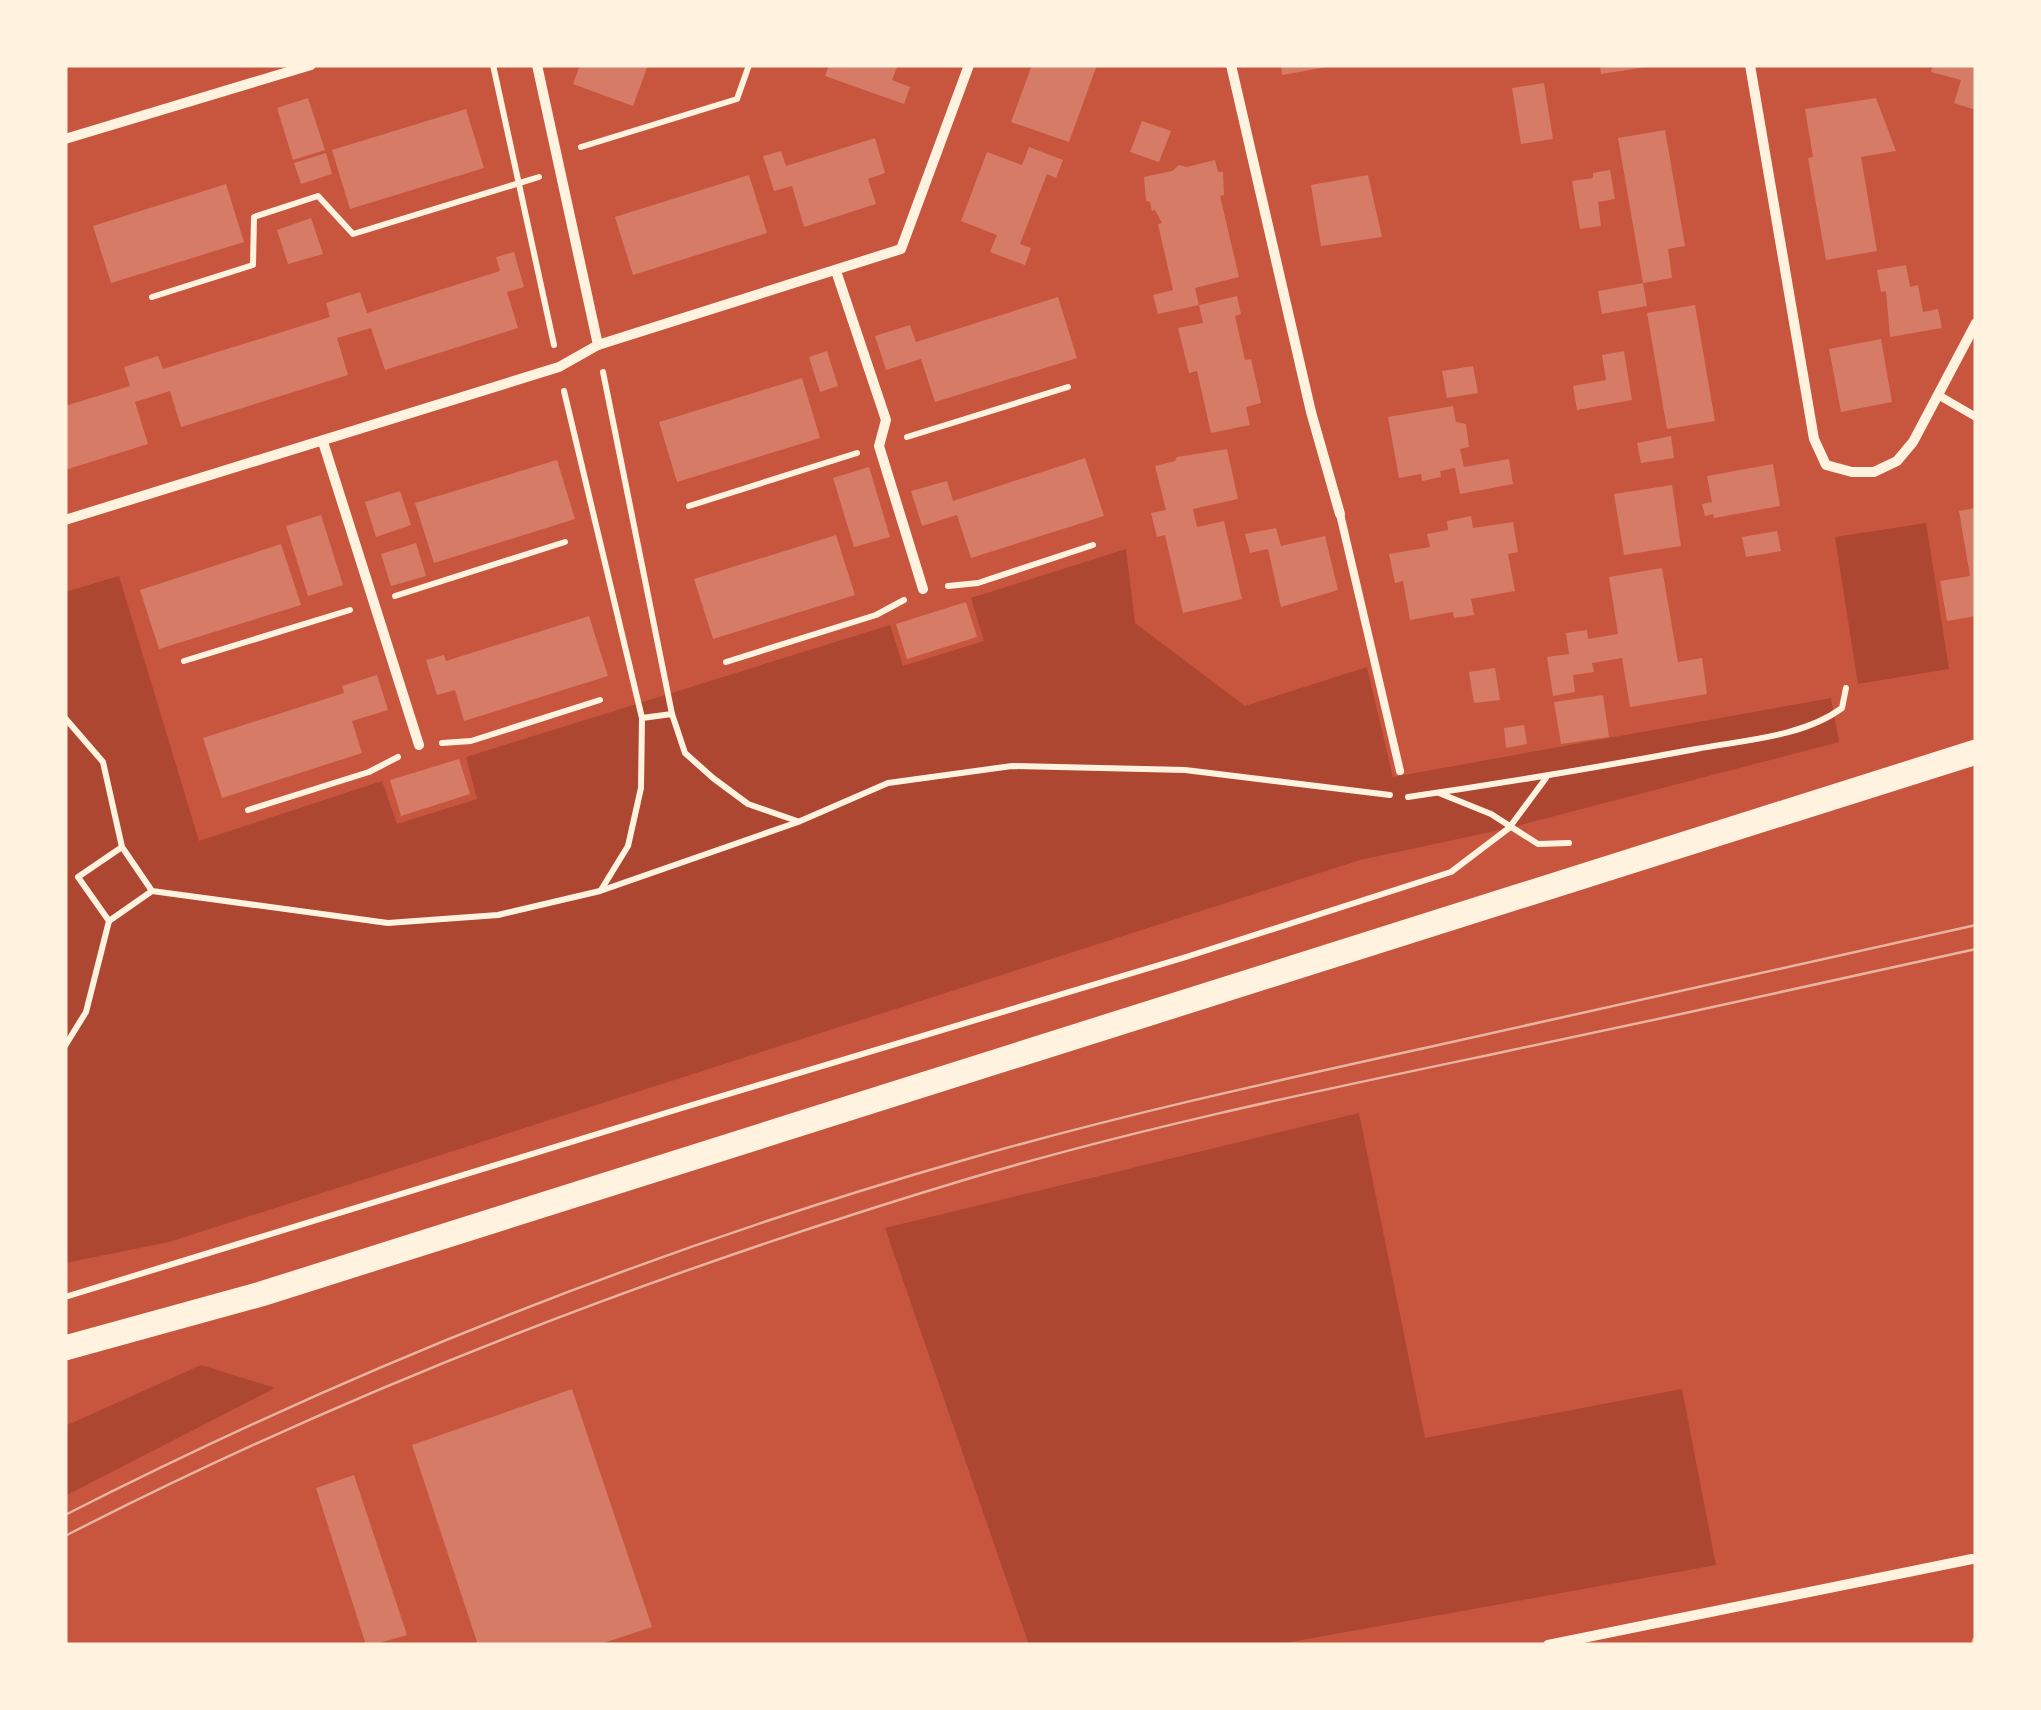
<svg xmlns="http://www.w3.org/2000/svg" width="2041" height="1710" font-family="Lato,sans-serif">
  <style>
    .green { fill: #ae4732 }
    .building { fill: #d67c66 }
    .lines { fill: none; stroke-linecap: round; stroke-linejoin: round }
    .path { stroke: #fff3e0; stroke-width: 6 }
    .service { stroke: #fff3e0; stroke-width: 8 }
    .minor { stroke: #fff3e0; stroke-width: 10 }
    .primary { stroke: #fff3e0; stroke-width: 25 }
    .tram { stroke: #e9b49f; stroke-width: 2.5 }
    .rail { stroke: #e9b49f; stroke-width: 8 }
  </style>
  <rect width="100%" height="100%" fill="#c8553d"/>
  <g class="green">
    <path d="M1926,523L1949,669L1858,684L1835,537Z"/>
    <path d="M1126,549L1135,623L1245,706L1367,667L1393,777L1831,698L1839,742L1509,828L1360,860L169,1242L65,1263V592L119,576L199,841L382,781L397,824L477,799L466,757L890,625L903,666L984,641L971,598Z"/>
    <path d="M1359,1113L1425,1438L1682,1389L1716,1565L1274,1645H1029L885,1228Z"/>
    <path d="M201,1365L275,1388L65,1496V1426Z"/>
  </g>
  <g class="building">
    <path d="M580,65H648L633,106L573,84Z"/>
    <path d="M829,65H898L892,80L910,87L904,104L825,76Z"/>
    <path d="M1032,65H1097L1069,142L1011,122Z"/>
    <path d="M1281,65H1327V67L1282,75Z"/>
    <path d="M1600,65H1646V67L1601,74Z"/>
    <path d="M1933,65H1976V110L1954,103L1961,80L1931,72Z"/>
    <path d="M1544,83L1553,139L1521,144L1512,88Z"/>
    <path d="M308,98L325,150L293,160L277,108Z"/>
    <path d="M1876,98L1896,151L1861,157L1877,251L1826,260L1808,158L1813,157L1805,109Z"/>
    <path d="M466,109L484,168L350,209L332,150Z"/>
    <path d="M1142,121L1171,131L1159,162L1130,152Z"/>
    <path d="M1665,130L1685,246L1668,249L1672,278L1643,283L1618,138Z"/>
    <path d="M875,138L885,173L868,179L876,204L804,227L792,186L774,191L763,156L781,151L786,166Z"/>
    <path d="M1029,147L1063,160L1056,178L1047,174L1020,244L1031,248L1025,265L990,252L997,235L961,221L987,152L1022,165Z"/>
    <path d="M326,153L332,174L301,184L294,163Z"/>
    <path d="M1215,160L1218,172H1223L1224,195L1220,196L1239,277L1195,288L1199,305L1158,314L1153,295L1173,290L1158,224L1162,223L1155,210L1152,211L1150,202L1146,201L1144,177L1172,171L1179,165L1187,167Z"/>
    <path d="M1610,170L1615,199L1598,202L1601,226L1580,229L1572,181L1593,178V173Z"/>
    <path d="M749,175L767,233L633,275L615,217Z"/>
    <path d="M1368,175L1382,237L1321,246L1311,185Z"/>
    <path d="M226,184L244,242L111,283L93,226Z"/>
    <path d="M311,218L323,254L288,264L277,230Z"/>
    <path d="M514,252L524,287L507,292L518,328L385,370L371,328L337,338L348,375L181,427L170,391L135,402L148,444L65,470V406L130,386L124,367L158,356L163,369L330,317L326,303L360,292L367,313L500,271L496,257Z"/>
    <path d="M1906,265L1910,287L1918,285L1923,312L1938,309L1942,328L1890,337L1886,291L1881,292L1877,270Z"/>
    <path d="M1643,283L1647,306L1602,314L1598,291Z"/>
    <path d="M1237,296L1241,314L1235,316L1245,360L1251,359L1261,403L1246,407L1250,425L1211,433L1197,371L1189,373L1178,328L1203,323L1199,305Z"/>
    <path d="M1058,297L1077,358L935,402L921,359L886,370L875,336L910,325L916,342Z"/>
    <path d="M1695,305L1715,421L1667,429L1647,313Z"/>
    <path d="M1881,339L1892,402L1841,412L1829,349Z"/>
    <path d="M827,351L838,386L820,392L809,357Z"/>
    <path d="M1624,351L1632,400L1577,410L1573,386L1606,380L1602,355Z"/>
    <path d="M1473,366L1478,393L1447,398L1442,371Z"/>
    <path d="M802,378L820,438L677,482L659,422Z"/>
    <path d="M1453,406L1456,422L1466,424L1469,447L1460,449L1464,467L1509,459L1513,484L1460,494L1455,468L1440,471L1441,477L1422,481L1421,474L1399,478L1388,417Z"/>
    <path d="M1671,436L1674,458L1641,463L1637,443Z"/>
    <path d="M1227,449L1238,499L1193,509L1197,527L1224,521L1242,599L1183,613L1165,535L1157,537L1151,513L1166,510L1155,466L1175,461L1177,457Z"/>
    <path d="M1085,458L1104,516L971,558L957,515L922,526L911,491L947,481L953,501Z"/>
    <path d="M557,460L575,519L434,563L415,503Z"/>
    <path d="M1773,464L1780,506L1714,518L1713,514L1705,516L1702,504L1712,502L1707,476Z"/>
    <path d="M869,467L890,537L854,547L833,478Z"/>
    <path d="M1672,485L1681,546L1624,555L1614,494Z"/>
    <path d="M400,491L411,525L376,537L365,502Z"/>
    <path d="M1976,508V616L1947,621L1940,581L1970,576L1959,511Z"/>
    <path d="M321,515L343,585L308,596L286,526Z"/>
    <path d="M1471,516L1473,528L1513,522L1518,552L1508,554L1515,591L1471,599L1474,615L1454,618L1453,612L1410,620L1403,581L1395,583L1389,554L1430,547L1427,534L1448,530L1447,521Z"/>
    <path d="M1276,528L1281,546L1325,536L1338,590L1281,607L1268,549L1250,553L1245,534Z"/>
    <path d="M1777,531L1781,551L1746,557L1742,537Z"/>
    <path d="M836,535L855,595L713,639L694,579Z"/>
    <path d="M416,543L426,576L391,586L381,554Z"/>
    <path d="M281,544L301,605L159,649L140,590Z"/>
    <path d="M1662,568L1678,662L1702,658L1707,694L1630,707L1622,658L1592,663L1594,672L1573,675L1575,692L1553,696L1547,657L1569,654L1566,633L1587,630L1588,639L1618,634L1609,577Z"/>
    <path d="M966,602L977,637L907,659L896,624Z"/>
    <path d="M589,616L608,676L464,721L455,690L437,695L426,660L444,655L446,661Z"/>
    <path d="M1495,668L1500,700L1474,703L1469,672Z"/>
    <path d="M377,675L388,710L352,721L362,753L222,798L203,738L344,693L342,686Z"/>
    <path d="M1603,695L1609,737L1561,744L1554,702Z"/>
    <path d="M1524,725L1527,744L1506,748L1504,728Z"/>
    <path d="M459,759L470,794L401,816L390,780Z"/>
    <path d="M572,1389L652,1627L597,1645H478L412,1445Z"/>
    <path d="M354,1475L407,1635L372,1645H366L316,1488Z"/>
  </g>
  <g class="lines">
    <g class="path">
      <path d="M493,65L554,345"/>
      <path d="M581,147L737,99L749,65"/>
      <path d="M152,297L253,265L254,217L318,196L353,234L539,177"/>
      <path d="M603,372L672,714"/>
      <path d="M564,391L642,718L641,788L628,846L601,890"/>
      <path d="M907,437L1068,387"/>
      <path d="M689,506L857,453"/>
      <path d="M948,586L978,583L1093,545"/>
      <path d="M395,596L565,542"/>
      <path d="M184,661L350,610"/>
      <path d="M726,662L876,615L904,600"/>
      <path d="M65,718L103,762L122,847"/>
      <path d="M642,718L672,714L685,753L713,778L748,804L797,821"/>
      <path d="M442,743L471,741L600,700"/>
      <path d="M1439,793L1491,814L1538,844L1569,843"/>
      <path d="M1408,797C1504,783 1600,767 1696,749C1744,740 1803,737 1842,708L1846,688"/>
      <path d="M248,810L369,772L398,757"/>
      <path d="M152,891L122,847L78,877L109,921L152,891L388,923L498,915L600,891L798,822L888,783L1012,766L1185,770L1390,795"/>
      <path d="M65,1046L86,1012L109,921"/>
      <path d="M65,1297L682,1108L1186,957L1451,872L1509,828L1546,778"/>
    </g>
    <g class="service">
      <path d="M1938,395L1976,417"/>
      <path d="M1340,514L1400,771"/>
    </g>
    <g class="minor">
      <path d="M537,65L598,345"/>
      <path d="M1231,65L1311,412L1340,514"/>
      <path d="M1750,65L1814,439L1826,465L1852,472H1874L1897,461L1913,442L1976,323"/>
      <path d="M65,139L311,65"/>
      <path d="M836,271L886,420L879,446L923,589"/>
      <path d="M323,442L419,745"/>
      <path d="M65,520L559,367L598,345L901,249L969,65"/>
      <path d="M1548,1645L1972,1559"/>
    </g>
    <path class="primary" d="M65,1348L261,1294L1976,752"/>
    <g class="tram">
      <path d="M65,1515C352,1369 654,1249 964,1160C1116,1116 1271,1082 1425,1048C1608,1006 1792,966 1976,925"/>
      <path d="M65,1536C352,1389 655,1273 964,1180C1141,1127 1322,1090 1503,1052C1661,1019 1818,984 1976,949"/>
    </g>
    <path class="rail" d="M1975,1645L1976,1641"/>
  </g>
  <rect width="2041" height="1710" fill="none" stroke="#fff3e0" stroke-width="135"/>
</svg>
